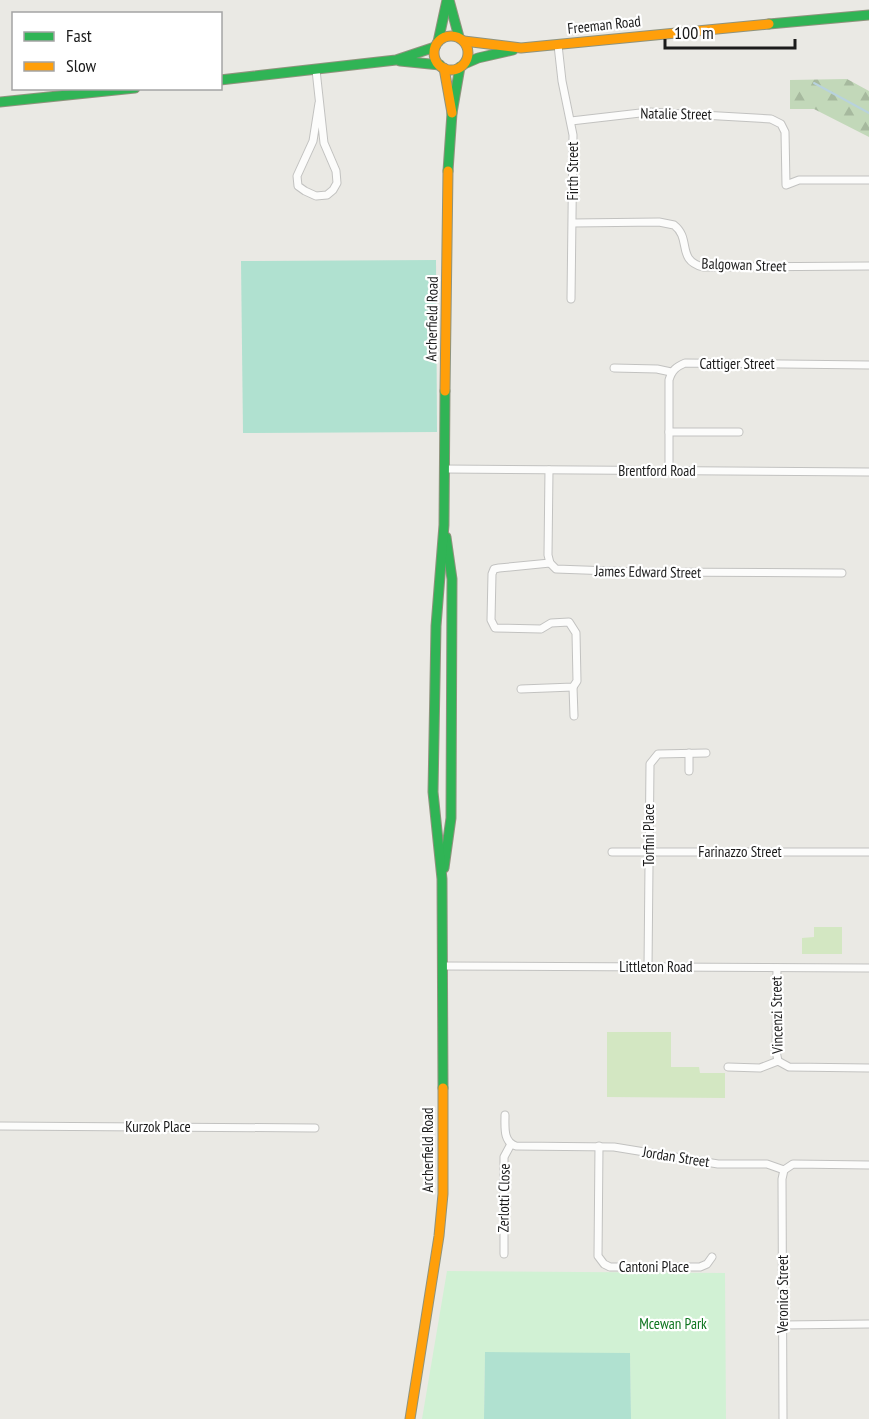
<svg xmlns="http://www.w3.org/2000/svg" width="869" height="1419" font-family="'PT Sans Narrow',sans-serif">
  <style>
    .grass { fill: #d3e7c2 }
    .forest { fill: url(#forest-firs) }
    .park { fill: #d1f1d4 }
    .pitch { fill: #b0e1d0 }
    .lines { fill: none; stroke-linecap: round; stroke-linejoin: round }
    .stream { stroke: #b8d2dd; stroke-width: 2 }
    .street-casing { stroke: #c2c2c0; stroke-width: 9 }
    .fast-casing { stroke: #8f937d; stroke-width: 11 }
    .slow-casing { stroke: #8f937d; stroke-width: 11 }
    .street { stroke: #fcfcfb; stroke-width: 7 }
    .fast { stroke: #30b455; stroke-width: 9 }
    .slow { stroke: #ff9f0a; stroke-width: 9 }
    .labels { text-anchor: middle; stroke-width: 4.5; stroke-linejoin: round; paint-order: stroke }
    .street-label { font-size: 15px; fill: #1b1b1b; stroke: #fff }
    .park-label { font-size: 15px; fill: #0e751f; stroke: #fff }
  </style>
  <defs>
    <pattern id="forest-firs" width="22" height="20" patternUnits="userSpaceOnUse" patternTransform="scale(1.5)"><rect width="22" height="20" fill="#c2d8b9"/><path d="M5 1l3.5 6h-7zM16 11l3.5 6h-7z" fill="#a6b99e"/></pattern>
  </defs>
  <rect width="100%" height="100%" fill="#eae9e4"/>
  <g class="grass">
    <path d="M814,927H842V954H802V938L814,937Z"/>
    <path d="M607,1032H671V1067H699L700,1073H725V1098L607,1097Z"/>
  </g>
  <path class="forest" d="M847,79L869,91V137L814,109H790V80Z"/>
  <path class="park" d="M447,1271L725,1273L726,1419H631L630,1353H485L484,1419H422Z"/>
  <g class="pitch">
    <path d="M436,260L437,432L243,433L241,261Z"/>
    <path d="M485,1352L630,1353L631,1419H484Z"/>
  </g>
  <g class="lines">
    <path class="stream" d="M814,83L869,113"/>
    <defs>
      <g id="street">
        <path d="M558,45L562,81L573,135L571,299"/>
        <path d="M316,70L324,143L336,171L337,183L333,190L327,195L316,196L305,191L298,186L297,176L313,141L319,103"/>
        <path d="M571,121L649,112L771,119L781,124L785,132L786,185L799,180H869"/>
        <path d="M573,223L659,222L674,225C692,239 676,260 703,267L869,266"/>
        <path d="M614,368L657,369L671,372"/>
        <path d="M669,432H739"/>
        <path d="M444,469L869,472"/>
        <path d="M549,470L548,555L550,563L556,569L638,572L842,573"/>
        <path d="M669,472V380C672,370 676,367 685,363L869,365"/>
        <path d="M573,687L574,716"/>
        <path d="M521,689L573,687L577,681L576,633L569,622L551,623L541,629L495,628L491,620L492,574L494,569L499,568L550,563"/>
        <path d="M689,753V771"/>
        <path d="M612,852H869"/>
        <path d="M443,966L869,968"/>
        <path d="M648,967L650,764L658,754L706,753"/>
        <path d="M777,968L776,1051L778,1061"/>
        <path d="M728,1067L760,1068L778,1061L789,1067L869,1068"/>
        <path d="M505,1115C505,1127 503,1142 516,1146L614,1147L718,1164H767L784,1170L793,1164L869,1165"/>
        <path d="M0,1126L315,1128"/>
        <path d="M599,1146L598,1256L604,1264L610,1267H700L707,1264L712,1257"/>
        <path d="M504,1254V1157L511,1144"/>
        <path d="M783,1325L869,1324"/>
        <path d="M783,1419L782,1179L784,1170"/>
      </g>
      <g id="fast">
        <path d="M449,0L459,37"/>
        <path d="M769,24L869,15"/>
        <path d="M438,42L447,0"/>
        <path d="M400,61L440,65"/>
        <path d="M464,64L478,58L513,50"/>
        <path d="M220,80L396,60L435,47"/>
        <path d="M0,102L135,88"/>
        <path d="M448,171L452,113L460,67"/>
        <path d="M444,868L451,818L452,579L446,537"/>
        <path d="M443,1088L442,879L433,792L436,626L444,525L445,391"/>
      </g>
      <g id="slow">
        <circle cx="451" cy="53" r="17"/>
        <path d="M464,41L521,48L769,24"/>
        <path d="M444,68L452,113"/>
        <path d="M445,391L448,171"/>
        <path d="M410,1419L439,1236L443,1194V1088"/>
      </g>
    </defs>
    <use href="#street" class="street-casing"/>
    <use href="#fast" class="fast-casing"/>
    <use href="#slow" class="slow-casing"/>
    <use href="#street" class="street"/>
    <use href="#fast" class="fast"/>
    <use href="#slow" class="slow"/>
  </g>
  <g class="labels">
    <g class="street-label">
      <text transform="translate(604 25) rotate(-6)" y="5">Freeman Road</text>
      <text transform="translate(676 114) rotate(1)" y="5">Natalie Street</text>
      <text transform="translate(573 171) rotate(-90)" y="5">Firth Street</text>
      <text transform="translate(744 265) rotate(2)" y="5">Balgowan Street</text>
      <text transform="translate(432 319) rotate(-89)" y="5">Archerfield Road</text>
      <text x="737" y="369">Cattiger Street</text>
      <text x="657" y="476">Brentford Road</text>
      <text transform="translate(648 572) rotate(1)" y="5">James Edward Street</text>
      <text transform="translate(649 835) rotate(-90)" y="5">Torfini Place</text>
      <text x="740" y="857">Farinazzo Street</text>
      <text x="656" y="972">Littleton Road</text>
      <text transform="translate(777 1015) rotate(-91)" y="5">Vincenzi Street</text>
      <text x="158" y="1132">Kurzok Place</text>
      <text transform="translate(428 1150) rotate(-90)" y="5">Archerfield Road</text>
      <text transform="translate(676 1157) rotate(9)" y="5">Jordan Street</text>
      <text transform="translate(504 1198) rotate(-89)" y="5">Zerlotti Close</text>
      <text x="654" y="1272">Cantoni Place</text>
      <text transform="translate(783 1294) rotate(-90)" y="5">Veronica Street</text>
    </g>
    <g class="park-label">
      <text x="673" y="1329">Mcewan Park</text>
    </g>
  </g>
  <rect x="12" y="12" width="210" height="78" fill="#ffffff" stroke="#a4a4a4" stroke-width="1.5"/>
  <rect x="24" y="32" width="30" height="9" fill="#30b455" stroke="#a4a4a4" stroke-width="1.5"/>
  <text x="66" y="42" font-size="18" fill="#1b1b1b">Fast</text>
  <rect x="24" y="62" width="30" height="9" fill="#ff9f0a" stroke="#a4a4a4" stroke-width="1.5"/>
  <text x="66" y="72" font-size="18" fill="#1b1b1b">Slow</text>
  <path d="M665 39v9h130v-9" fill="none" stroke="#1b1b1b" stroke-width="3"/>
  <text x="674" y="39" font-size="18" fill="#1b1b1b" stroke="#ffffff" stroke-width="4.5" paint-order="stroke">100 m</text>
</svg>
